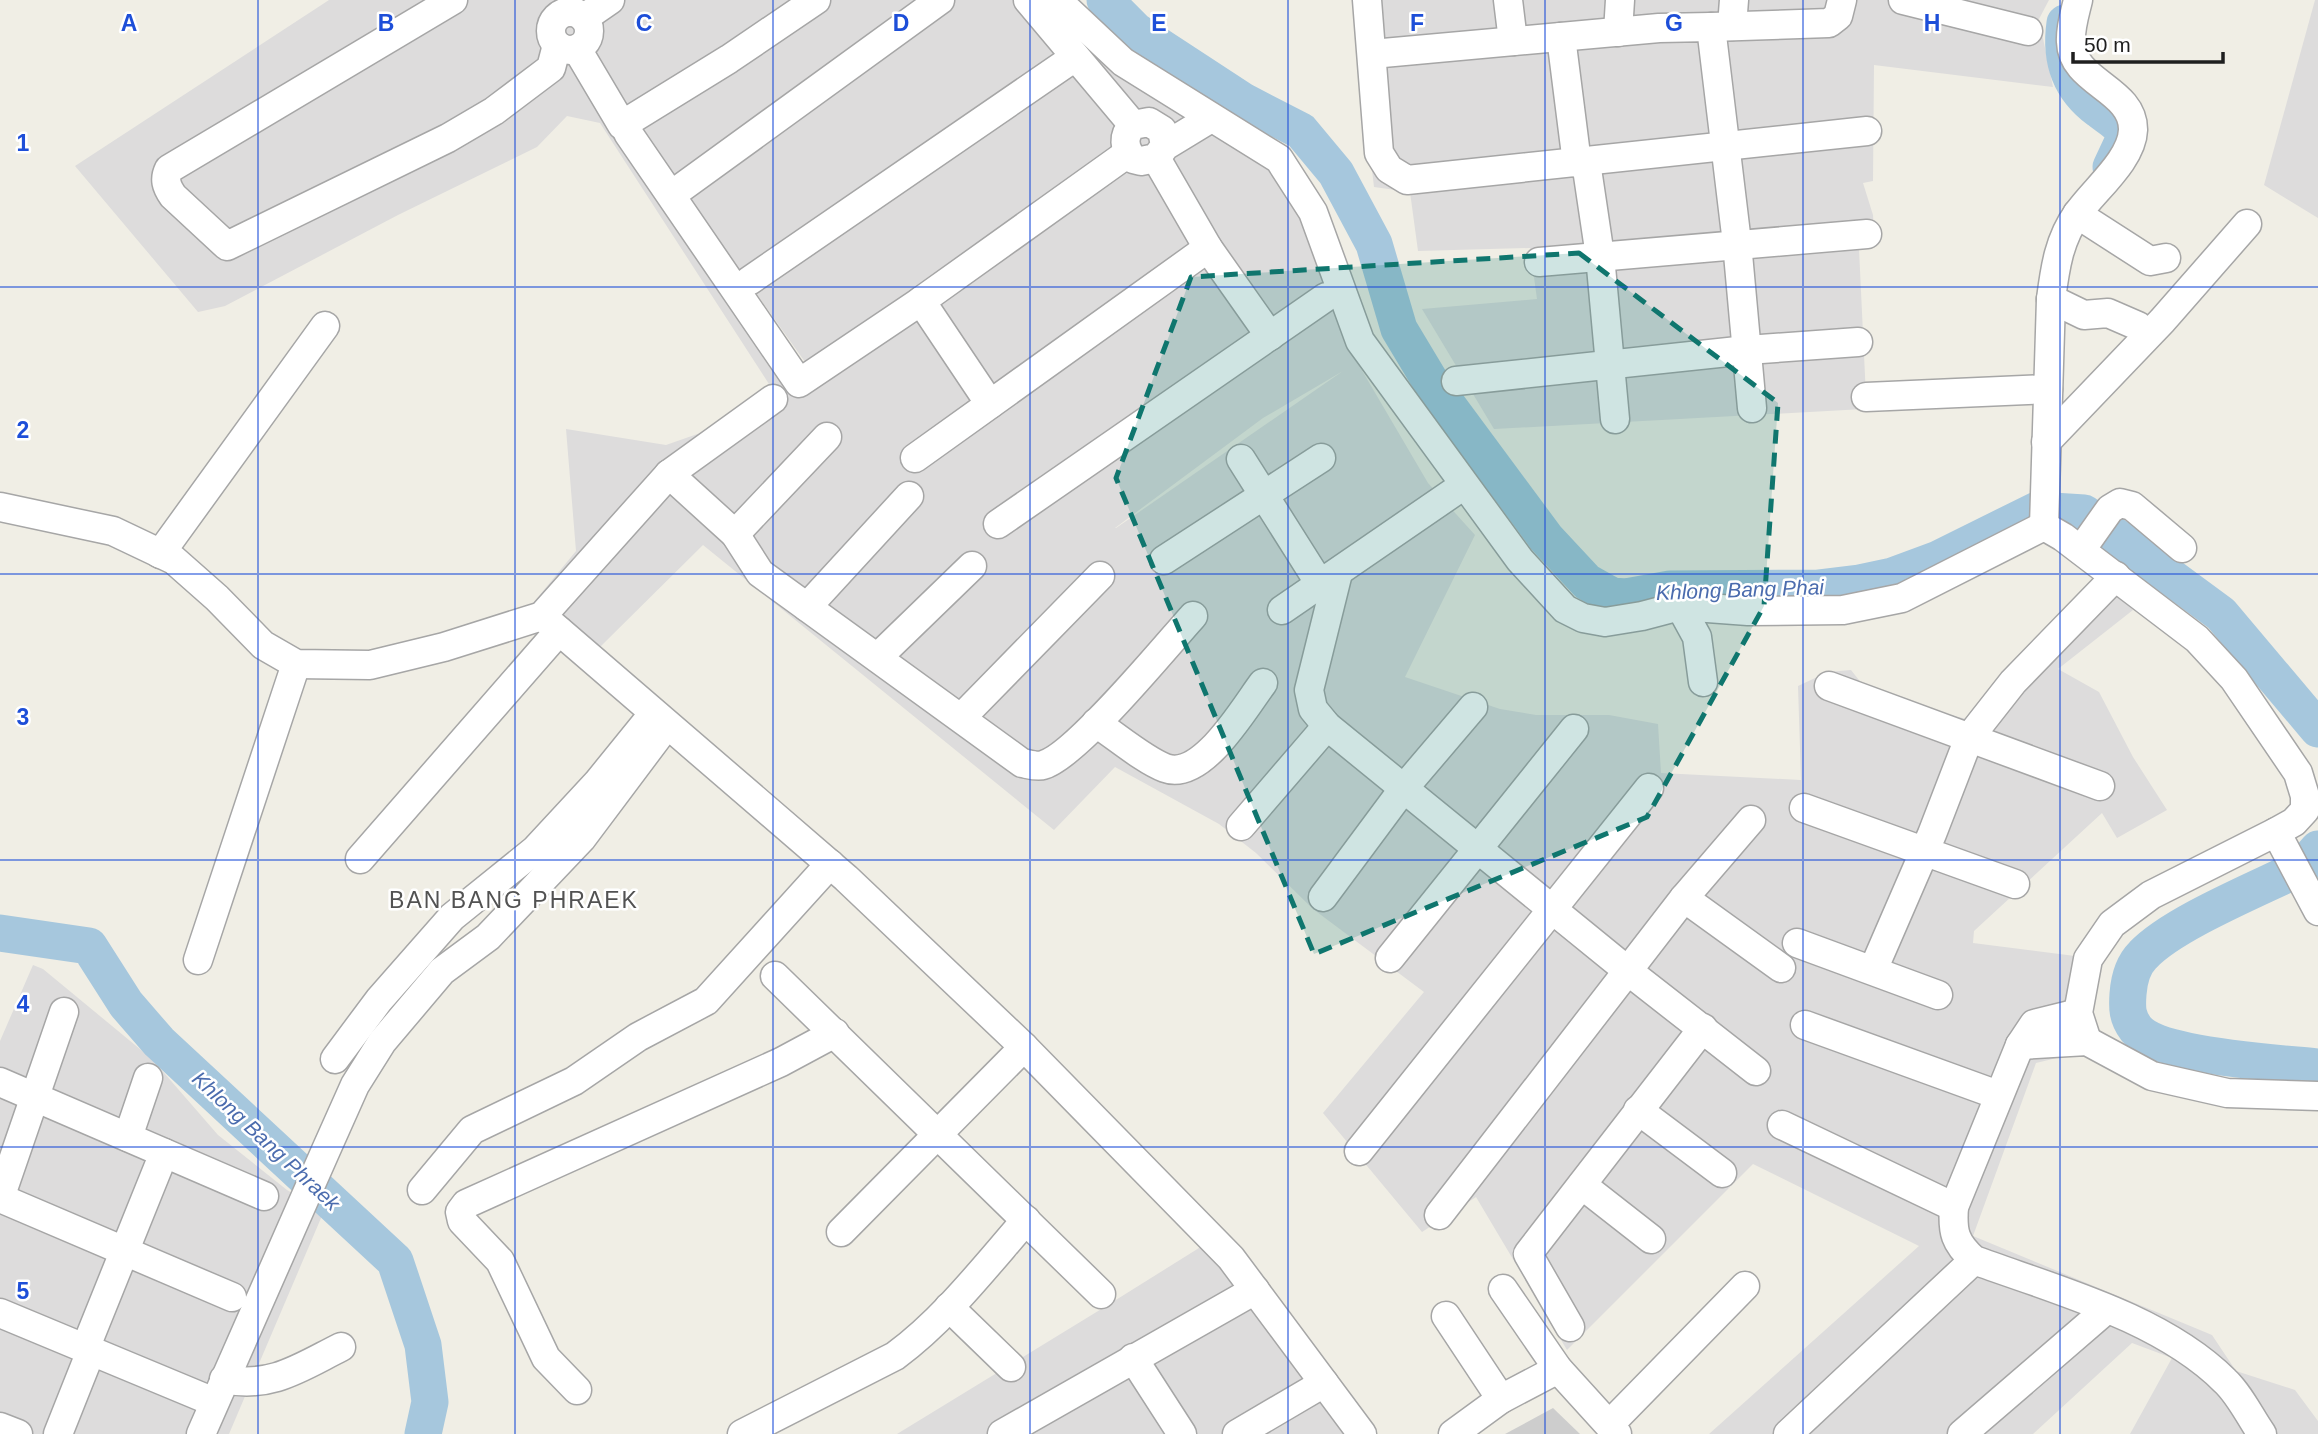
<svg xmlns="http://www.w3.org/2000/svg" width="2318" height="1434" font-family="Helvetica,sans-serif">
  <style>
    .residential { fill: #dddcdc; fill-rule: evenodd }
    .religious { fill: #cdcdcd }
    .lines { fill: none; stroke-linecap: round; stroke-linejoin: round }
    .river { stroke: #a6c7dd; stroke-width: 37 }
    .minor-casing { stroke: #a6a6a6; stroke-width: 31 }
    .minor { stroke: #fff; stroke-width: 28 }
    .marked { fill: #0f766e; fill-opacity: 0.2; stroke: #0f766e; stroke-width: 5; stroke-dasharray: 14 9; stroke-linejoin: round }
    .grid { fill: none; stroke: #1d4ed8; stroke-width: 2; stroke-opacity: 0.55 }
    .labels { text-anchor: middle; stroke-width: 5; stroke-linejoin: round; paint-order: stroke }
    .water-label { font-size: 21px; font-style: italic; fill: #4b6cae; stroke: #fff }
    .quarter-label { font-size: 23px; letter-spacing: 2px; fill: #525252; stroke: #fff }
    .grid-label { font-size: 23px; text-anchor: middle; font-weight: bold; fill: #1d4ed8; stroke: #fff; stroke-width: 5; stroke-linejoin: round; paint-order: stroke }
  </style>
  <rect width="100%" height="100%" fill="#f0eee5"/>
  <g class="residential">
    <path d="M329,0H1046L1066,25L1154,98L1275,165L1295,196L1335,310L1357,362L1428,483L1475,535L1405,677L1500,709L1536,715H1609L1658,724L1661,773L1801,780L1798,686L1828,672L1851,670L1870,694L1970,720L2099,576L2133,610L2058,669L2099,692L2133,757L2167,810L2117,838L2102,813L1974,931L1973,943L2075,956L2073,1054L2036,1063L1973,1236L2212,1335L2236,1371L2295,1390L2318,1421V1434H2130L2172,1358L2132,1343L2033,1434H1709L1919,1246L1753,1164L1567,1350L1476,1197L1422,1232L1323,1113L1424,992L1313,909L1256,853L1219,824L1115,767L1054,830L703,545L600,647L572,627L529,608L576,551L566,429L666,445L723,425L769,384L600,123L567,116L537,147L398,215L225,306L198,312L75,166ZM675,179L815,376L814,377L760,306ZM1343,371L1116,528H1115L1263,418Z"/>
    <path d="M1352,0H2049L2039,19L2053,87L1874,65L1873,181L1863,183L1873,215L1875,247L1859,249L1866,397L1864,409L1494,429L1422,309L1537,299L1530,248L1418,251L1410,192L1374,187Z"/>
    <path d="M2315,0H2318V218L2264,185Z"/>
    <path d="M33,965L43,969L152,1059L218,1135L287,1190L324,1211L229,1434H0V1041Z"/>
    <path d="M1207,1243L1357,1434H897L1103,1308Z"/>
  </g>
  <path class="religious" d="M1553,1408L1580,1434H1505Z"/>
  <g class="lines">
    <g class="river">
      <path d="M1105,0L1136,31L1243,101L1301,131L1336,173L1374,244L1399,329L1432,384L1546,538L1587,582L1612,596L1626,597L1670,589L1818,588L1859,583L1892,576L1938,559L2037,510L2084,513L2221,614L2318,729"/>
      <path d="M2065,23C2060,58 2069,88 2099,110C2110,119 2121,123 2125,137L2111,167"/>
      <path d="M2318,849L2302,867C2260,888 2173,923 2143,955C2133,965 2129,980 2128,994C2127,1008 2127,1017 2136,1029C2159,1057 2281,1063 2318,1067"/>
      <path d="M0,933L89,946L126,1004L159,1042L395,1261L423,1345L430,1402L423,1434"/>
    </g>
    <defs>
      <g id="minor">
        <path d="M453,0L169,169C164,179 166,186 173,196L227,246L448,138L494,111L551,68L557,45"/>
        <path d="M1028,0L1133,125"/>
        <path d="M1057,0L1123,62L1279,159L1313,212L1360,341L1520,560L1565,609L1583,618L1605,622L1642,616L1680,606L1748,611L1843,610L1902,598L2044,526L2063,537L2197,639L2234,679L2298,773L2305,796V810L2294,822L2276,832L2151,895L2112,924L2088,959L2078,1013L2087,1041"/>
        <path d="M1367,0L1379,153L1389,169L1407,180L1867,131"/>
        <path d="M1508,0L1513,41"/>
        <path d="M1903,0L2028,31"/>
        <circle cx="570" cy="31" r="19"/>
        <path d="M584,18L610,0"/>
        <path d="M1732,26L1734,0"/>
        <path d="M1711,27L1829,23L1838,16L1842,0"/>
        <path d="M1618,32L1620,0"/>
        <path d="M1561,37L1577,163"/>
        <path d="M577,49L622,125L729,59L816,0"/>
        <path d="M1372,54L1659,28L1711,27L1737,243L1752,408"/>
        <path d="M628,133L799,383L921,301L1128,153"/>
        <path d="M1165,146L1162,130L1149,122L1133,125C1122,136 1124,148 1133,159L1141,161L1156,158L1165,146L1211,118"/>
        <path d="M1156,158L1208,248L1270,336"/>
        <path d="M1586,162L1600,256L1615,419"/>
        <path d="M681,188L940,0"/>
        <path d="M2077,214L2150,261L2166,258"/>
        <path d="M1539,262L1867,234"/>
        <path d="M749,281L1075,57"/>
        <path d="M2051,299L2084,315L2108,313L2138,326"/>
        <path d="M921,301L990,404"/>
        <path d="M1456,381L1747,350L1858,342"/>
        <path d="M1866,397L2048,389"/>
        <path d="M2046,442L2162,321L2247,224"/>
        <path d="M915,458L1208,248"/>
        <path d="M1241,459L1320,584"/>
        <path d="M669,474L735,534L760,573L1022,763C1028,764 1037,767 1043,765C1075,757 1166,646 1193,616"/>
        <path d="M0,507L113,531L174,560L217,598L263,645L296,664L370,665L444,647L542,616L669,474L773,399"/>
        <path d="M998,524L1326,297"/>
        <path d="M2044,526L2051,299C2055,268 2059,239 2078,213C2094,190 2132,160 2133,130C2134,89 2072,83 2071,42C2070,28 2075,13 2078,0"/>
        <path d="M735,534L827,437"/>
        <path d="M2081,550L2110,509L2120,503L2132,506L2182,548"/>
        <path d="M160,554L325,326"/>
        <path d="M1164,560L1321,458"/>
        <path d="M1338,573L1309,690L1313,709L1327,726L1628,971L1756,1071"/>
        <path d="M1680,606L1697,637L1703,682"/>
        <path d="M807,607L909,496"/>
        <path d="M1282,610L1464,485"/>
        <path d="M542,616L846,878L1024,1047L1231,1258L1362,1434"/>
        <path d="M879,656L972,566"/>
        <path d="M1829,686L2100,786"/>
        <path d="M962,717L1100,576"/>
        <path d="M1096,723C1116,736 1144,760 1165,768C1202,782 1244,708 1263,683"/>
        <path d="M1804,808L2015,884"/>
        <path d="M1241,826L1327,726"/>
        <path d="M2276,832L2318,911"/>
        <path d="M360,859L559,631"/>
        <path d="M1323,897L1404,788L1473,707"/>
        <path d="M1684,898L1781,968"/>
        <path d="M1797,943L1938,995"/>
        <path d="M1390,958L1574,729"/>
        <path d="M198,960L296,664"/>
        <path d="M1873,970L1932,834L1969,738L2013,682L2116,576"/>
        <path d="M775,976L1101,1294"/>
        <path d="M2078,1013L2034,1024L2020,1045L1954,1207C1952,1232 1955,1243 1974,1260C2056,1290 2162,1318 2225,1381C2240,1395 2250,1417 2262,1434"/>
        <path d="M1805,1025L1998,1095"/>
        <path d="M2020,1045L2087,1041L2152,1076L2227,1093L2318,1096"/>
        <path d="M335,1059L379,1000L452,917L535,850L598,782L645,724"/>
        <path d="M0,1082L264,1196"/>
        <path d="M1638,1110L1722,1173"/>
        <path d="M1782,1125L1954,1207"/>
        <path d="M128,1137L148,1078"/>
        <path d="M1359,1151L1649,788"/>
        <path d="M1582,1185L1651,1239"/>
        <path d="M422,1190L472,1130L574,1081L638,1037L706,1001L830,864"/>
        <path d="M0,1198L232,1297"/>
        <path d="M0,1198L64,1012"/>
        <path d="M1439,1215L1684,898L1751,820"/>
        <path d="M841,1232L1024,1047"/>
        <path d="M1503,1289L1558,1369L1617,1434"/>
        <path d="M949,1307L1011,1367"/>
        <path d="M0,1313L214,1402"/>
        <path d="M1446,1316L1501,1399"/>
        <path d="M1570,1327L1528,1254L1703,1028"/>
        <path d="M85,1349L164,1153"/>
        <path d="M1133,1358L1182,1434"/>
        <path d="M224,1379C271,1389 301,1367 341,1347"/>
        <path d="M577,1390L546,1358L500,1261L462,1221L460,1212L466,1204L781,1062L835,1033"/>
        <path d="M1610,1424L1745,1286"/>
        <path d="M0,1427L18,1434"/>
        <path d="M58,1434L91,1351"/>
        <path d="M201,1434L326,1150L355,1085L382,1042L442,971L488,937L582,838L666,726"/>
        <path d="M742,1434L895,1356C945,1319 985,1267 1026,1220"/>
        <path d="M1002,1434L1255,1290"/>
        <path d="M1237,1434L1324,1383"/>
        <path d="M1453,1434L1501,1399L1558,1369"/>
        <path d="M1788,1434L1974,1260"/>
        <path d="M1962,1434L2107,1309"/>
      </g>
    </defs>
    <use href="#minor" class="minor-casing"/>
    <use href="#minor" class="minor"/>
  </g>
  <path class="marked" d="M1579,253L1778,403L1764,606L1647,817L1314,954L1116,478L1191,277Z"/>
  <path class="grid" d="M258,0V1434M515,0V1434M773,0V1434M1030,0V1434M1288,0V1434M1545,0V1434M1803,0V1434M2060,0V1434M0,287H2318M0,574H2318M0,860H2318M0,1147H2318"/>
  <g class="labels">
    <g class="water-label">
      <text transform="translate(1740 590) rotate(-2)" y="7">Khlong Bang Phai</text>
      <text transform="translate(266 1141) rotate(43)" y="7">Khlong Bang Phraek</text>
    </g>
    <g class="quarter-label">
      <text x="514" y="908">BAN BANG PHRAEK</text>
    </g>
  </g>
  <g class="grid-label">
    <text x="129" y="31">A</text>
    <text x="386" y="31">B</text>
    <text x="644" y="31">C</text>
    <text x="901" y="31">D</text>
    <text x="1159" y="31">E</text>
    <text x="1417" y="31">F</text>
    <text x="1674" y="31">G</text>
    <text x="1932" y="31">H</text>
    <text x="23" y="151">1</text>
    <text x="23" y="438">2</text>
    <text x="23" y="725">3</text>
    <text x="23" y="1012">4</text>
    <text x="23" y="1299">5</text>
  </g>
  <path d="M2073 52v10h150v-10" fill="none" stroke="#1f1f1f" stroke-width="3.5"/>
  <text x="2084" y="52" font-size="21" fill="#1f1f1f" stroke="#ffffff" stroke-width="5" paint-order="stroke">50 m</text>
</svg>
